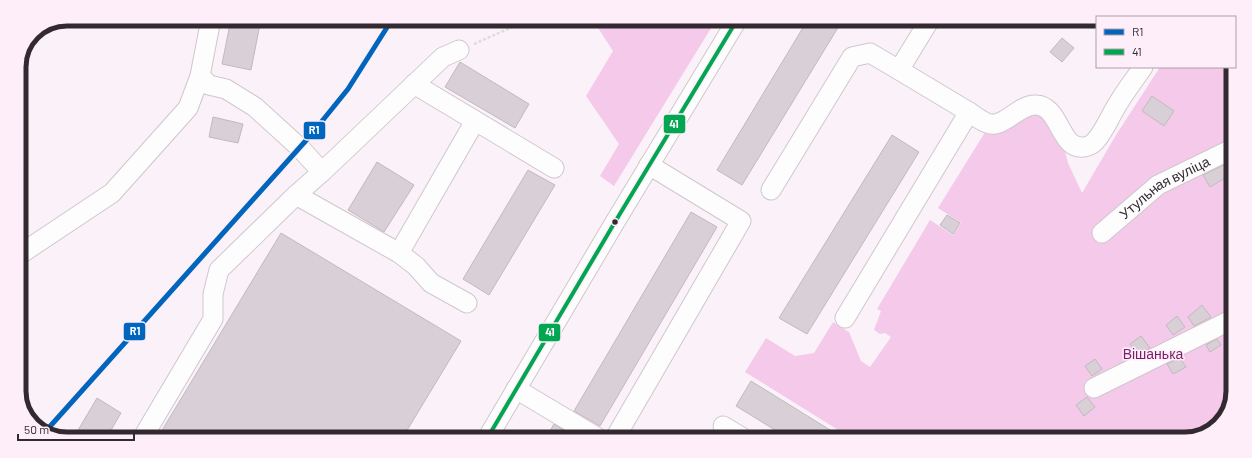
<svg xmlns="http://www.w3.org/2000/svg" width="1252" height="458" font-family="Barlow,sans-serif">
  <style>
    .green { fill: #f5c9ea }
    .building { fill: #d8d0d6; stroke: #c1b9bf }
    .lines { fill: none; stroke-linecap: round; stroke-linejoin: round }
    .minor-casing { stroke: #d0c7cd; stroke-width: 21 }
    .path { stroke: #dedbdd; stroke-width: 2.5; stroke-dasharray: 3 2; stroke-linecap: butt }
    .minor { stroke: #fefdfe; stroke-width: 19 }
    .bus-1-casing { stroke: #feeef9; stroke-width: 7 }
    .bus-1 { stroke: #00a651; stroke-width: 4 }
    .rail-1-casing { stroke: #feeef9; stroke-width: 8 }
    .rail-1 { stroke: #0065bd; stroke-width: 5 }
    .bus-dot { fill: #332930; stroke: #feeef9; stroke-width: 1.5 }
    .labels { text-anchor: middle; stroke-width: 3; stroke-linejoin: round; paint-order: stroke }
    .street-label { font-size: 14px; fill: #332930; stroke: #feeef9 }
    .park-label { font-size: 14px; fill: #791d68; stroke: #feeef9 }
    .rim { fill: none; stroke: #332930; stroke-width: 5 }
    .line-badge { stroke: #feeef9; stroke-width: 1.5 }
    .badge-label { font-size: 11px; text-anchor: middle; font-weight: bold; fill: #fff }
  </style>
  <rect width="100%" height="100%" fill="#faf2f8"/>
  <g class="green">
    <path d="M593,20H716L614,186L600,176L619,144L586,96L613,51Z"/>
    <path d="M1160,67H1233L1231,406L1214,429L1186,439L851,438L745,372L766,338L795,356L814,353L833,322L849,332L861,361L870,367L891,337L885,333L880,334L874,330L881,311L877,309L930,220L953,235L961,223L938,208L987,129L1041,110L1063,143L1068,163L1082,193L1116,135Z"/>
  </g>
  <g class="building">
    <path d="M231,19H261L251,70L222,64Z"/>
    <path d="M807,21H842L742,185L717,170Z"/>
    <path d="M1062,38L1074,48L1062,62L1050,52Z"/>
    <path d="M460,62L529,104L515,128L445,87Z"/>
    <path d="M1152,96L1174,111L1164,126L1142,111Z"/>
    <path d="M213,117L243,124L238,143L209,137Z"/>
    <path d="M892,135L919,152L807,334L779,318Z"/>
    <path d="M1232,161V174L1210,187L1203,175Z"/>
    <path d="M377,162L414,185L384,232L348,210Z"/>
    <path d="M528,170L555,185L489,295L463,279Z"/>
    <path d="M691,212L717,227L600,426L574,411Z"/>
    <path d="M947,215L960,223L953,234L940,225Z"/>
    <path d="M281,233L461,341L403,437H158Z"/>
    <path d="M1202,305L1211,317L1194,326L1188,317Z"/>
    <path d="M1177,316L1185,327L1173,335L1166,325Z"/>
    <path d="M1141,336L1150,348L1138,354L1130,344Z"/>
    <path d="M1217,339L1221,345L1210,352L1206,345Z"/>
    <path d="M1180,358L1186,367L1173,374L1167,364Z"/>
    <path d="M1095,359L1102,369L1092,376L1085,366Z"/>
    <path d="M751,381L843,438H788L736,406Z"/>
    <path d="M1087,397L1095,407L1084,416L1076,405Z"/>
    <path d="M97,398L121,413L107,437H74Z"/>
    <path d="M554,424L576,438H546Z"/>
  </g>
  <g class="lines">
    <defs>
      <g id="minor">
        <path d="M200,76L209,85L226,89L255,107L300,148L322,172"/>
        <path d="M414,84L554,168"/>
        <path d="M969,112C975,116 981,121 987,123C1003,130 1018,104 1036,105C1062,106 1059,155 1088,146C1091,145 1095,142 1097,139C1106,128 1111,114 1119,102C1126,90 1135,79 1143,67"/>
        <path d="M771,190L852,57L870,53L899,70"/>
        <path d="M296,195L399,253L416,266L431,283L467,303"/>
        <path id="s1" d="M1102,233L1158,185L1232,149"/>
        <path d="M399,253L475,121"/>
        <path d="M19,255L112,193L188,108L200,76L211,19"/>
        <path d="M845,318L969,112L899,70L929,21"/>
        <path d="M1094,388L1231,320"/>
        <path d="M516,389L598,438"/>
        <path d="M723,426L743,438"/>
        <path d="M143,437L213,319V294L219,270L296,195L322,172L443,57L459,50"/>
        <path d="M488,437L615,222L737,20"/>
        <path d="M615,438L741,221L649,165"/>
      </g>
    </defs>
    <use href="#minor" class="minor-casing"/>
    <path class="path" d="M474,44L528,20"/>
    <use href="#minor" class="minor"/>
    <defs>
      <path id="bus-1" d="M488,437L615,222L737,20"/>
    </defs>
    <use href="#bus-1" class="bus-1-casing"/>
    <use href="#bus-1" class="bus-1"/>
    <defs>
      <path id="rail-1" d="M45,432L310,136L348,89L386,29L391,20"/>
    </defs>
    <use href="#rail-1" class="rail-1-casing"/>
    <use href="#rail-1" class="rail-1"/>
  </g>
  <circle class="bus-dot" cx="615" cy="222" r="3.5"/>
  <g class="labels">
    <g class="street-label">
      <text dy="5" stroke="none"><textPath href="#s1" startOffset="78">Утульная вуліца</textPath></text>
    </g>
    <g class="park-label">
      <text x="1153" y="359">Вішанька</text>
    </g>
  </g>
  <path d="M0 0H1252V458H0ZM67 26H1185A41 41 0 0 1 1226 67V391A41 41 0 0 1 1185 432H67A41 41 0 0 1 26 391V67A41 41 0 0 1 67 26Z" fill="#feeef9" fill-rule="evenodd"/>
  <path class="rim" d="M67 26H1185A41 41 0 0 1 1226 67V391A41 41 0 0 1 1185 432H67A41 41 0 0 1 26 391V67A41 41 0 0 1 67 26Z"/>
  <g class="line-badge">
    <rect x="663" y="114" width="23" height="20" rx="4" fill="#00a651"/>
    <rect x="303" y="121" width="23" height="19" rx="4" fill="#0065bd"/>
    <rect x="123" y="322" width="23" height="19" rx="4" fill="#0065bd"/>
    <rect x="538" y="323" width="23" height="19" rx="4" fill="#00a651"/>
  </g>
  <g class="badge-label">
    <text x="674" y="128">41</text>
    <text x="314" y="134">R1</text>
    <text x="135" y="335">R1</text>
    <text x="550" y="336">41</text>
  </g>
  <rect x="1096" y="16" width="140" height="52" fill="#feeef9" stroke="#ad9fa9"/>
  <rect x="1104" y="29" width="20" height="6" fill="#0065bd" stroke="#ad9fa9"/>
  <text x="1132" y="36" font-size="12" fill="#332930">R1</text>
  <rect x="1104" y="49" width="20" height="6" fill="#00a651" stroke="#ad9fa9"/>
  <text x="1132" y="56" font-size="12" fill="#332930">41</text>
  <path d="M18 434v6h116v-6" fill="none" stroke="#332930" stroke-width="2"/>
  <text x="24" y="434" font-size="12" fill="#332930" stroke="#feeef9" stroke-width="3" paint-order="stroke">50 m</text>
</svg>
